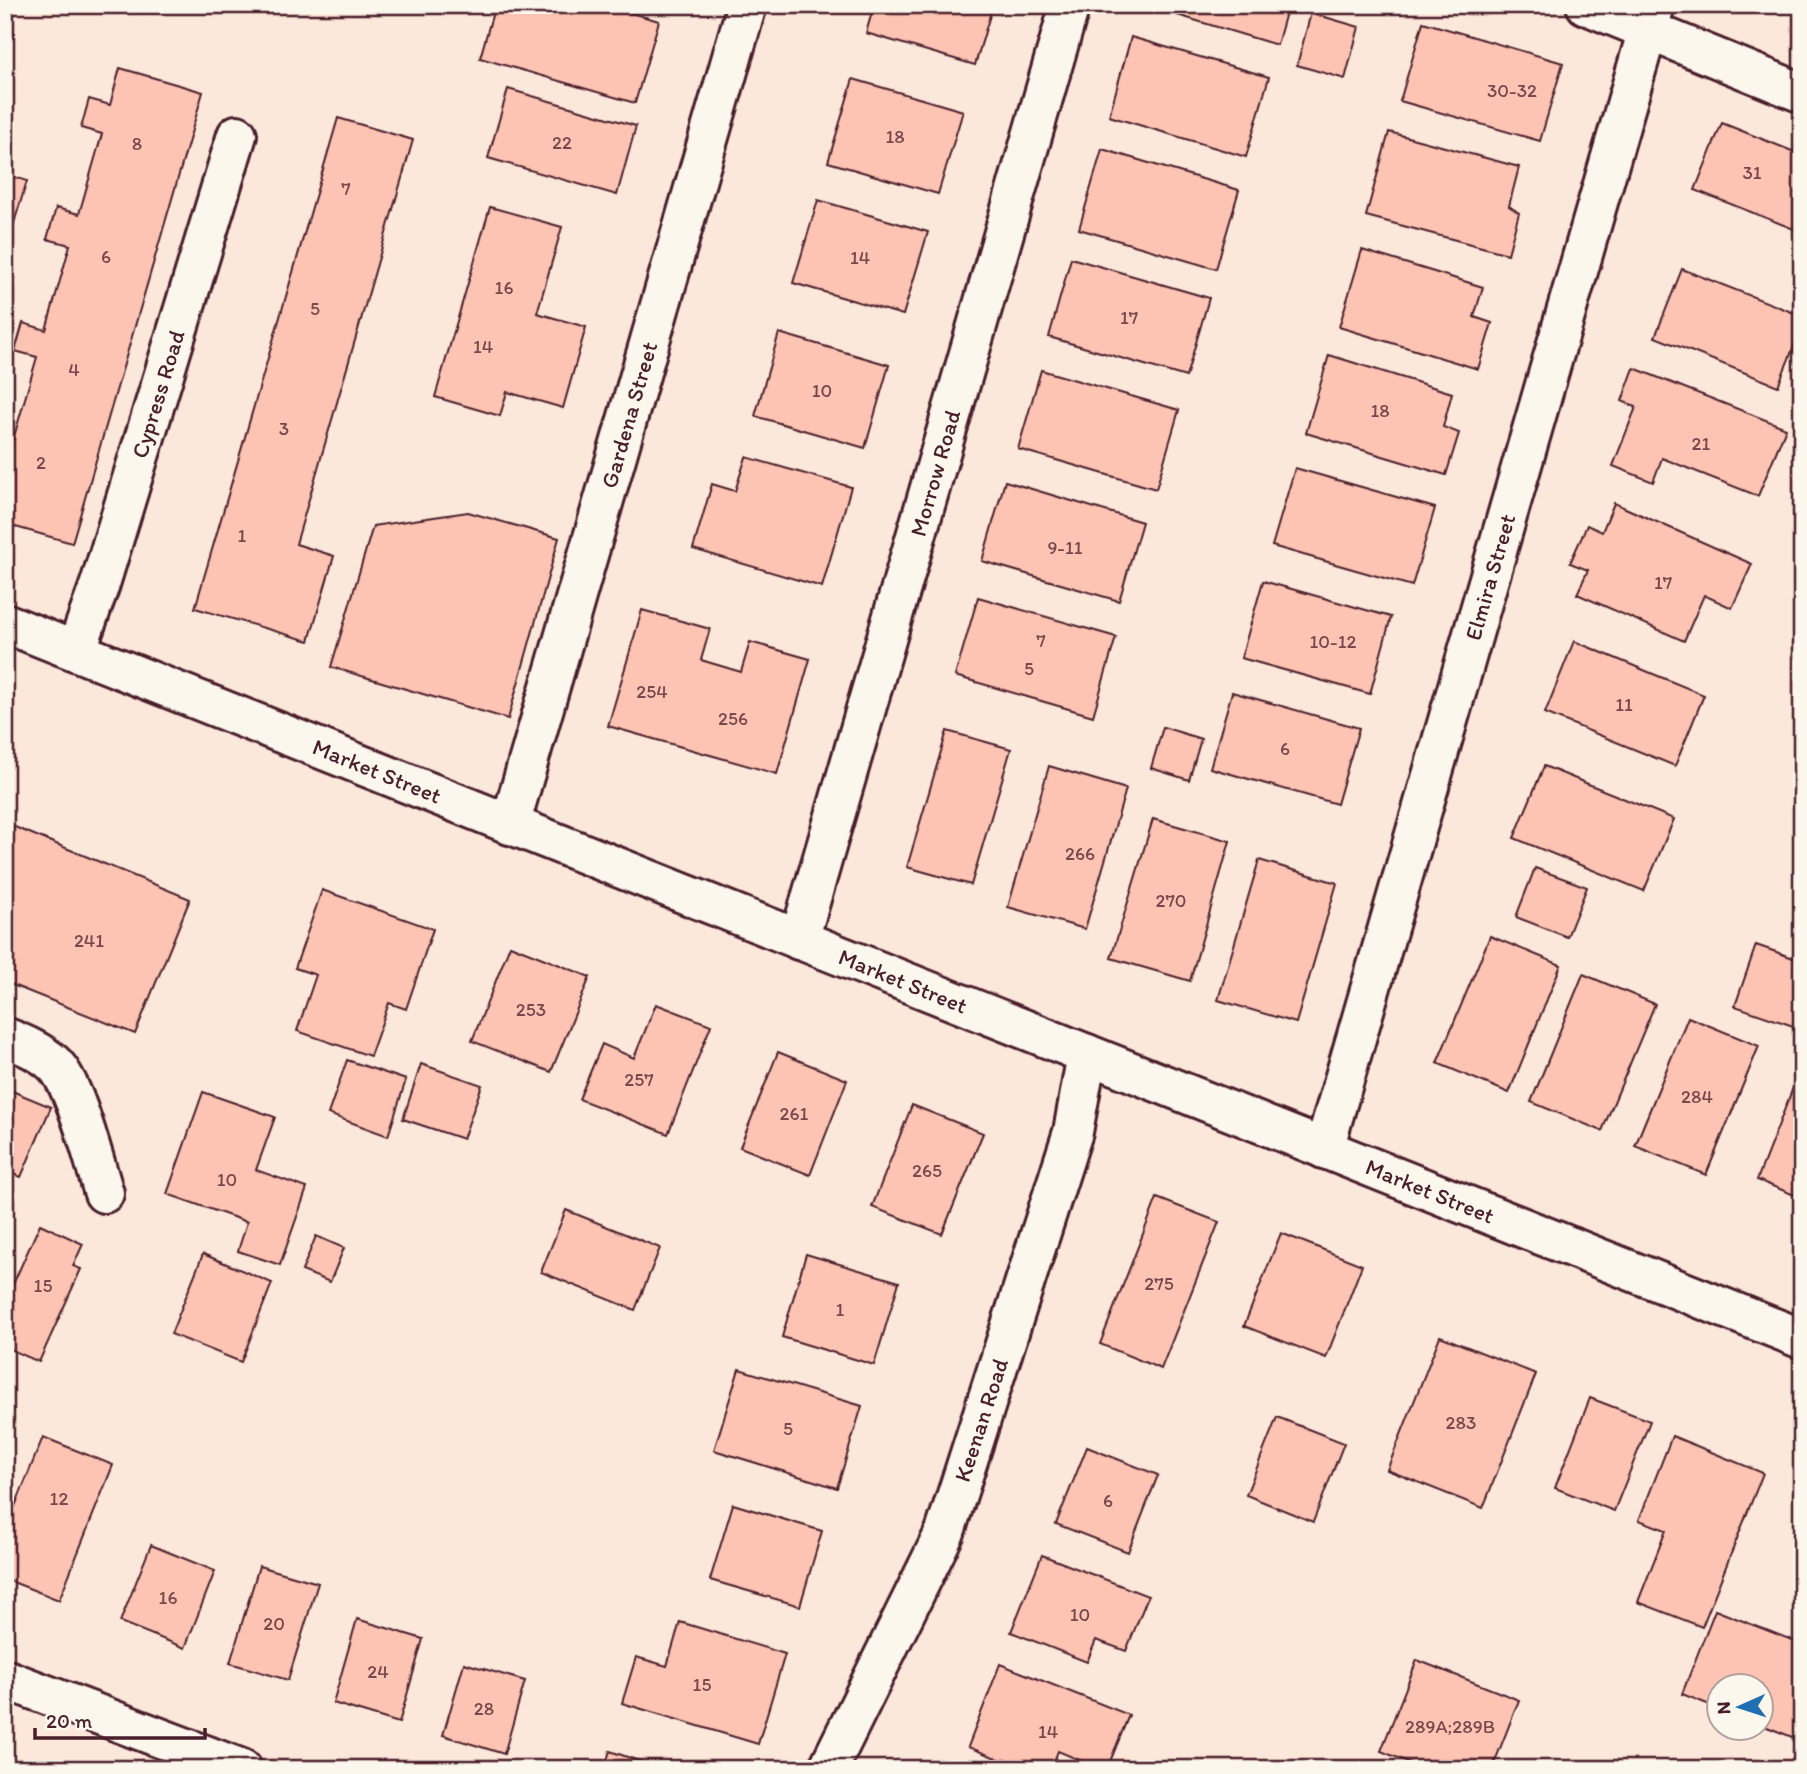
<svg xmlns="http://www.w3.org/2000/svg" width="1807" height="1774" font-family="Itim,sans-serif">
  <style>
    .building { fill: #fdc4b3; stroke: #4a1f2b; stroke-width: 2 }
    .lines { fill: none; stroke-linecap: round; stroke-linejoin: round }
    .street-casing { stroke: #4a1f2b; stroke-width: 44 }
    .secondary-casing { stroke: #4a1f2b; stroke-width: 44 }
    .street { stroke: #fbf7ec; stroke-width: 38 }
    .secondary { stroke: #fbf7ec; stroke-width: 38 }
    .labels { text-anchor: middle; stroke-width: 7; stroke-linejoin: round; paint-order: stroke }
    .number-label { font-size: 19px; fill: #77484d }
    .street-label { font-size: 23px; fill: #4a1f2b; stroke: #fbf7ec }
  </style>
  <rect width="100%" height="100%" fill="#fce8db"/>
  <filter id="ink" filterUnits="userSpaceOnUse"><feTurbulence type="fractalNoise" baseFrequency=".0143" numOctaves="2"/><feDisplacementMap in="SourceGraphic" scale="14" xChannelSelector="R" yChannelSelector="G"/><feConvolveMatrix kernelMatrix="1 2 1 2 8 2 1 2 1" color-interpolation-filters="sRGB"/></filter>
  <g filter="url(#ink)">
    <g class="building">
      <path d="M495,5H603L659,21L635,103L480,58Z"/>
      <path d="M874,5H993L975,65L866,33Z"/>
      <path d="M1144,5H1288L1277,45Z"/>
      <path d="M1311,13L1359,27L1345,79L1297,65Z"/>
      <path d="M1423,22L1563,63L1540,141L1400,101Z"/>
      <path d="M1131,37L1269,77L1246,157L1109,116Z"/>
      <path d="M120,68L203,92L72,543L5,524V438L13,440L37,357L15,351L23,323L46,330L70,245L47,239L56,208L79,214L102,134L81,128L89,99L110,105Z"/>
      <path d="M853,79L963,111L938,194L828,162Z"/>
      <path d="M508,89L636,126L617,195L488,158Z"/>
      <path d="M338,118L413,140L296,544L334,556L309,641L195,608Z"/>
      <path d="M1722,123L1802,155V224L1799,231L1695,190Z"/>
      <path d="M1389,132L1519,167L1509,206L1519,213L1508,254L1366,216Z"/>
      <path d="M1102,149L1239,190L1216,269L1079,229Z"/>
      <path d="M5,174L27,181L5,252Z"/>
      <path d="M818,200L928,232L903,315L793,283Z"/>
      <path d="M490,207L562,227L537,313L586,327L563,408L507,392L500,416L435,397Z"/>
      <path d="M1362,250L1483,287L1474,317L1492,323L1478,369L1339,327Z"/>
      <path d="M1071,258L1209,298L1186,377L1049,337Z"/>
      <path d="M1682,269L1802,316V326L1778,386L1655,337Z"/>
      <path d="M779,333L889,365L865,448L755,416Z"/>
      <path d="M1329,355L1452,393L1443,427L1459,433L1446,475L1306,433Z"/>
      <path d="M1634,368L1786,428L1758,496L1662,458L1653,482L1613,466L1636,407L1622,401Z"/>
      <path d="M1041,370L1179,410L1156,489L1018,449Z"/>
      <path d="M746,457L851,487L822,587L693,549L712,484L735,491Z"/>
      <path d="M1295,468L1435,508L1412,586L1272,546Z"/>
      <path d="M1005,481L1142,522L1119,601L982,561Z"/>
      <path d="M1614,503L1752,564L1732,608L1704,595L1684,641L1577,594L1588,570L1570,563L1587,525L1602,532Z"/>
      <path d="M468,512L559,538L508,719L331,667L373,526Z"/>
      <path d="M1263,581L1391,617L1370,694L1241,658Z"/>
      <path d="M978,597L1116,637L1093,716L955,676Z"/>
      <path d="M642,610L710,629L701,660L741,672L750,642L810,659L777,774L608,726Z"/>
      <path d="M1574,641L1704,695L1675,766L1545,713Z"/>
      <path d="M1232,692L1359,728L1337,804L1210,768Z"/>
      <path d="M1163,727L1201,739L1189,780L1151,768Z"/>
      <path d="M947,731L1011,749L971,885L907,867Z"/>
      <path d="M1049,766L1126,789L1085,929L1008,907Z"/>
      <path d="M1544,766L1674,819L1644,891L1514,838Z"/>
      <path d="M1153,819L1230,841L1190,981L1111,958Z"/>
      <path d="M5,823L190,899L135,1034L5,982Z"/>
      <path d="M1259,860L1337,883L1296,1023L1218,1000Z"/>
      <path d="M1535,868L1587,887L1567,937L1516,917Z"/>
      <path d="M322,890L433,929L406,1009L389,1003L370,1056L297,1031L316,975L295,968Z"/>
      <path d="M1490,936L1561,965L1509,1093L1437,1063Z"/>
      <path d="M510,945L590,977L551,1072L472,1041Z"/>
      <path d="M1756,945L1802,961V1029L1735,1006Z"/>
      <path d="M1583,974L1655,1004L1602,1131L1531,1102Z"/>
      <path d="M656,1004L711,1025L668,1134L579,1099L602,1044L634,1058Z"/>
      <path d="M1688,1017L1759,1046L1706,1175L1635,1146Z"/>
      <path d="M778,1052L847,1080L810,1175L740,1147Z"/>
      <path d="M347,1060L406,1080L388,1136L328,1114Z"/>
      <path d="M421,1064L482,1085L463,1139L403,1119Z"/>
      <path d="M1798,1075L1802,1076V1198L1757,1180Z"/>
      <path d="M5,1088L51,1107L21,1177L5,1171Z"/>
      <path d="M203,1092L275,1117L256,1170L307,1188L280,1265L238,1251L247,1222L167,1194Z"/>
      <path d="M912,1105L983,1133L942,1234L872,1207Z"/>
      <path d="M1157,1198L1219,1222L1161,1369L1100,1344Z"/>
      <path d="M566,1210L660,1248L635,1310L541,1272Z"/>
      <path d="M40,1224L83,1244L73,1266L81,1269L39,1362L5,1347V1302Z"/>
      <path d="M1281,1233L1362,1265L1326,1358L1244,1326Z"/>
      <path d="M316,1236L344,1248L330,1282L302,1271Z"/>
      <path d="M203,1254L272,1283L241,1362L171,1334Z"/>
      <path d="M806,1254L899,1282L874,1365L782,1337Z"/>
      <path d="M1440,1336L1536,1374L1483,1508L1387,1470Z"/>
      <path d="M739,1369L862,1406L837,1488L714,1450Z"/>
      <path d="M1590,1398L1650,1421L1614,1511L1555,1488Z"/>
      <path d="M1277,1417L1344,1443L1313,1522L1246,1495Z"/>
      <path d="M1672,1436L1763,1473L1702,1627L1638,1602L1666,1530L1639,1520Z"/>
      <path d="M43,1437L113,1465L59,1600L5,1579V1531Z"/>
      <path d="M1087,1447L1158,1475L1128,1552L1056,1524Z"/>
      <path d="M733,1504L822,1531L800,1606L710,1580Z"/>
      <path d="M151,1545L215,1571L185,1648L120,1622Z"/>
      <path d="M1042,1555L1148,1596L1126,1651L1096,1640L1087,1662L1011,1632Z"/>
      <path d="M259,1566L318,1583L288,1680L230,1663Z"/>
      <path d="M1715,1610L1802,1644V1741L1762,1725V1686H1720V1709L1682,1694Z"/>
      <path d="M357,1619L423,1639L399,1723L333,1703Z"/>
      <path d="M680,1622L785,1654L758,1744L622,1703L636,1657L667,1666Z"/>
      <path d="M1417,1660L1519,1700L1492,1769H1425L1381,1751Z"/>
      <path d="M464,1663L525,1681L504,1754L443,1735Z"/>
      <path d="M1000,1664L1129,1715L1107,1769H1101L1058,1751L1051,1769H1024L968,1747Z"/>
      <path d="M610,1751L662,1769H604Z"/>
    </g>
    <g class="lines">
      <defs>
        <g id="street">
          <path d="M1586,5L1802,93"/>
          <path d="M76,651L100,584L237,135"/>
          <path d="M510,825L747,5"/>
          <path d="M799,940L1070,5"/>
          <path d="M5,1037C22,1044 40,1051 53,1063C75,1082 94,1162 104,1193"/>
          <path d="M1324,1149L1655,5"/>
          <path d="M5,1679L242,1769"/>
          <path d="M828,1769L945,1532L1073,1132L1087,1054"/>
        </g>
        <path id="secondary" d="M5,623L1802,1339"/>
      </defs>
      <use href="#street" class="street-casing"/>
      <use href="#secondary" class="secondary-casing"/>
      <use href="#street" class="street"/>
      <use href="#secondary" class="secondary"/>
    </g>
  </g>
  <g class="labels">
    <g class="number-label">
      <text x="1512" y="97">30-32</text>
      <text x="895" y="143">18</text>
      <text x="562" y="149">22</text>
      <text x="137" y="150">8</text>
      <text x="1752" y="179">31</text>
      <text x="346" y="195">7</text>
      <text x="106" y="263">6</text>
      <text x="860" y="264">14</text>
      <text x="504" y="294">16</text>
      <text x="315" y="315">5</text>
      <text x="1129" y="324">17</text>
      <text x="483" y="353">14</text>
      <text x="74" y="376">4</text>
      <text x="822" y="397">10</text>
      <text x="1380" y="417">18</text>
      <text x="284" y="435">3</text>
      <text x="1701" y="450">21</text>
      <text x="41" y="469">2</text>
      <text x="242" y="542">1</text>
      <text x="1065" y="554">9-11</text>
      <text x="1663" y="589">17</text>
      <text x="1041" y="647">7</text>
      <text x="1333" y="648">10-12</text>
      <text x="1029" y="675">5</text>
      <text x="652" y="698">254</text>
      <text x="1624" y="711">11</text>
      <text x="733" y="725">256</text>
      <text x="1285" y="755">6</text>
      <text x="1080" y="860">266</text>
      <text x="1171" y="907">270</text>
      <text x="89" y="947">241</text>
      <text x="531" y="1016">253</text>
      <text x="639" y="1086">257</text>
      <text x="1697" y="1103">284</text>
      <text x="794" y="1120">261</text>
      <text x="927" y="1177">265</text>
      <text x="227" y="1186">10</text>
      <text x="1159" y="1290">275</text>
      <text x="43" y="1292">15</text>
      <text x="840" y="1316">1</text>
      <text x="1461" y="1429">283</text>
      <text x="788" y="1435">5</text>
      <text x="59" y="1505">12</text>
      <text x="1108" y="1507">6</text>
      <text x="168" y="1604">16</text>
      <text x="1080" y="1621">10</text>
      <text x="274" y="1630">20</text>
      <text x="378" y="1678">24</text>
      <text x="702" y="1691">15</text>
      <text x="484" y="1715">28</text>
      <text x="1450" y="1733">289A;289B</text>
      <text x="1048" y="1738">14</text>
    </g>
    <g class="street-label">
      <text transform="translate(158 394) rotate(-73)" y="8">Cypress Road</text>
      <text transform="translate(629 415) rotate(-74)" y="8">Gardena Street</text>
      <text transform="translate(935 473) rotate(-74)" y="8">Morrow Road</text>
      <text transform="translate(1490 577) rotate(-74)" y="8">Elmira Street</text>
      <text transform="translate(377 771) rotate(22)" y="8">Market Street</text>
      <text transform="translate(903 981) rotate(22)" y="8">Market Street</text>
      <text transform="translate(1430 1191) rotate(22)" y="8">Market Street</text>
      <text transform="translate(981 1420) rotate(-72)" y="8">Keenan Road</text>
    </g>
  </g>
  <rect width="1807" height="1774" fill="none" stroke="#fbf7ec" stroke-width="28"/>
  <rect x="14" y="14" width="1779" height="1746" fill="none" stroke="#4a1f2b" stroke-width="2.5" filter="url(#ink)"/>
  <g transform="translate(1740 1707) rotate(267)"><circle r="33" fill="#fbf7ec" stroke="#b4a19f" stroke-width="2"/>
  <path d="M0-5L12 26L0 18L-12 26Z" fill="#1f6fb2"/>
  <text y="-10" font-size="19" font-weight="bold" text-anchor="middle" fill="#4a1f2b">N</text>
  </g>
  <path d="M35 1728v10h170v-10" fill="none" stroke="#4a1f2b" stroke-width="3.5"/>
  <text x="46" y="1728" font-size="21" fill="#4a1f2b" stroke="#fbf7ec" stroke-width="5" paint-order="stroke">20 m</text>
</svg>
